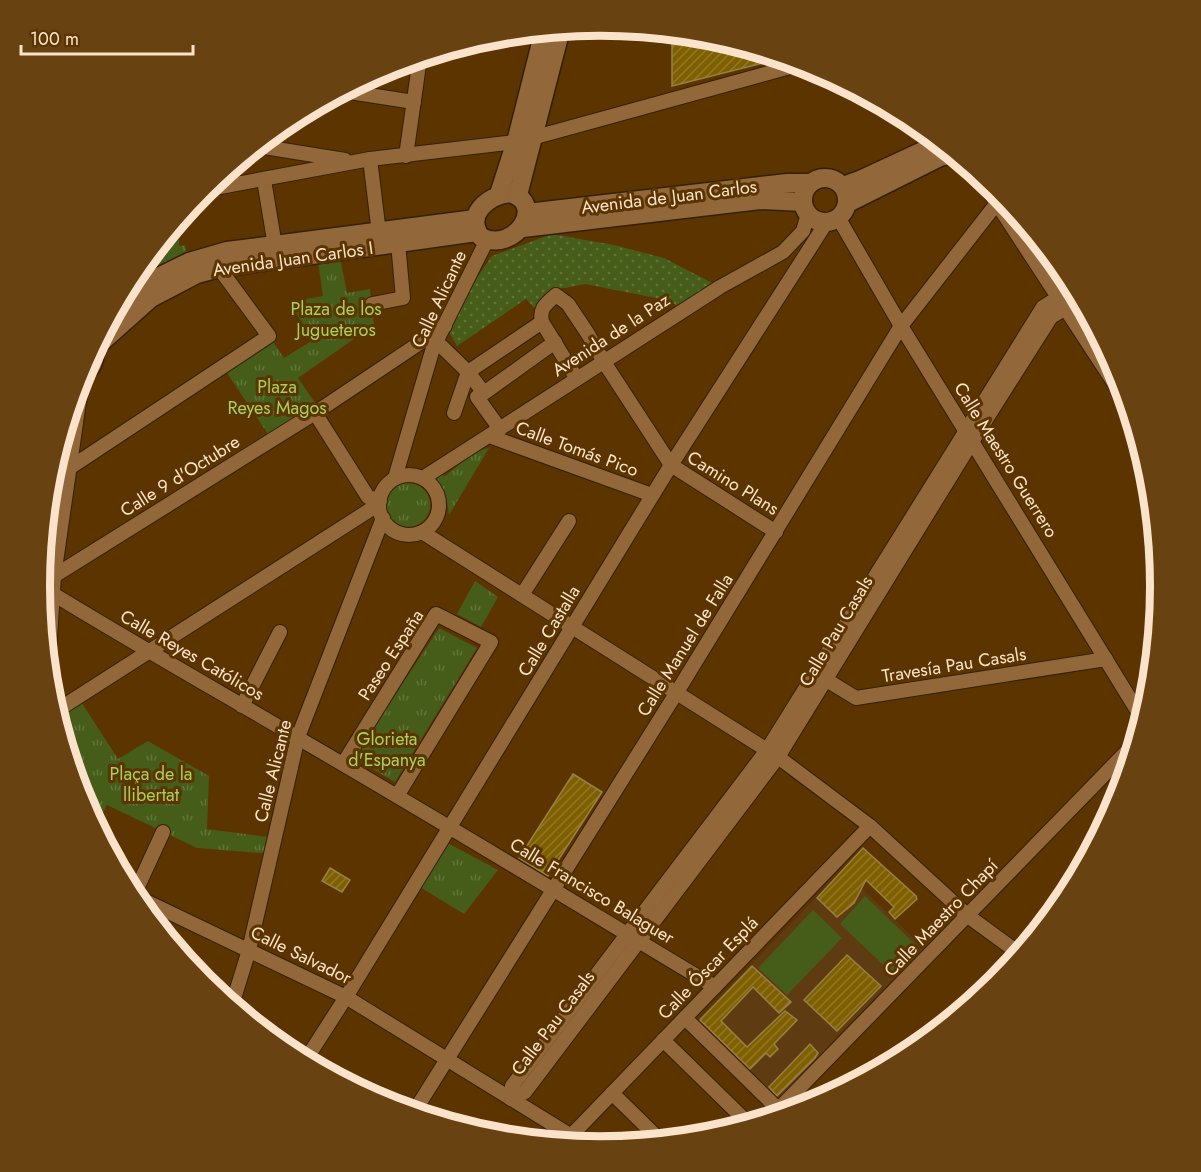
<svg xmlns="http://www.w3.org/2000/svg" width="1201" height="1172" font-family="Jost,sans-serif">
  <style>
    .built { fill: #5e3b11 }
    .grass { fill: url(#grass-dots) }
    .park { fill: url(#park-tufts) }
    .pitch { fill: #465d1a }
    .building { fill: url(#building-hatch); stroke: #998047; stroke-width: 1.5 }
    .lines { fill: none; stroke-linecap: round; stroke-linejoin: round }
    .street-casing { stroke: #352007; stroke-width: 16 }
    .secondary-casing { stroke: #352007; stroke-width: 21 }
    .street { stroke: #92673a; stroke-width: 14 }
    .secondary { stroke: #92673a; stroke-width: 18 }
    .labels { text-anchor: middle; stroke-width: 6; stroke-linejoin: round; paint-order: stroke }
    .street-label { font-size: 18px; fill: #fbe3cb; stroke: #5b3400 }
    .park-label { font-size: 18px; fill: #a6d358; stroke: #5b3400 }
    .rim { fill: none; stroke: #fbe3cb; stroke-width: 8 }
  </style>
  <defs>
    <pattern id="grass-dots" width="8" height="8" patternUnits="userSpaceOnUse" patternTransform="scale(1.5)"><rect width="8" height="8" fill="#465d1a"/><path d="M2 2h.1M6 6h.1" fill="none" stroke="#62743a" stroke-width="1.8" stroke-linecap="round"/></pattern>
    <pattern id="park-tufts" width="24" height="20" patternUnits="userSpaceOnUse" patternTransform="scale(1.5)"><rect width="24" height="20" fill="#465d1a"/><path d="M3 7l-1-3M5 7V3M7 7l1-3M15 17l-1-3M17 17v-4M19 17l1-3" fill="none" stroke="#62743a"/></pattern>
    <pattern id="building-hatch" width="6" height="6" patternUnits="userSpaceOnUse" patternTransform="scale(1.5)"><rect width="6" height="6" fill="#7f6001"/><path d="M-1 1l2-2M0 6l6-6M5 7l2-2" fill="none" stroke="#927725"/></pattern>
  </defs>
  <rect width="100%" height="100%" fill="#5b3400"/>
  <path class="built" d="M843,870L924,948L776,1101L696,1021Z"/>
  <path class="grass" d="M552,234L614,245L664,258L720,287L682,311L671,301L585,284L559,289L556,296L540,314L526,299L457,346L449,332L476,279L492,256Z"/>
  <g class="park">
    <path d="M169,232L171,241L179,240V246L185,245L187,256L143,276L138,271Z"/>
    <path d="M339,252L347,293L370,289L374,325L298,378L320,410L272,440L223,367L269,336L284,358L313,340L289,302L323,296L317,255Z"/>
    <path d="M489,448L449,515C447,501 446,487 434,478L439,474L445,476L476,451Z"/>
    <circle cx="408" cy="505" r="22"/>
    <path d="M475,581L498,597L481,627L457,614Z"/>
    <path d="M439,628L477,648L395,782L354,758Z"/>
    <path d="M78,697L118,759L148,741L209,776L207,829L275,838L271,854L197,848L107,805L96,826L83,800L56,711Z"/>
    <path d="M442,840L498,870L464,914L420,887Z"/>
  </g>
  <g class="pitch">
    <path d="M865,896L920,949L894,975L840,924Z"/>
    <path d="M813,910L842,938L787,995L758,968Z"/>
  </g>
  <g class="building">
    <path d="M672,33L710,36L783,58L672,86Z"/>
    <path d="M573,774L602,792L548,876L519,858Z"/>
    <path d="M863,848L916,896L917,899L895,919L889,912L894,907L866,880L854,903L837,917L817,898Z"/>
    <path d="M330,868L350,880L342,892L322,881Z"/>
    <path d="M847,955L881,986L837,1031L804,1000Z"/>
    <path d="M752,966L791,1002L779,1013L753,987L721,1021L747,1047L785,1011L797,1020L774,1044L778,1049L770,1057L766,1053L750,1069L700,1020Z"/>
    <path d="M810,1044L818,1053L815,1058L777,1096L769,1087Z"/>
  </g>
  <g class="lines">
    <defs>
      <g id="street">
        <path d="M343,91L414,102"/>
        <path d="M532,138L801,64"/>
        <path d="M258,146L345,160"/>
        <path d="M406,156L420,58"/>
        <path d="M370,159L379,233"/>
        <path d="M977,173L1129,406"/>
        <path d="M264,180L275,246"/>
        <path d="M204,190L370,159L515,142"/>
        <path d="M839,219L901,326L1143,720"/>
        <path d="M372,304L403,298L398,243"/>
        <path d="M437,342L468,372L484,393L555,342"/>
        <path d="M577,379L542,322C539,308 546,304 556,295L568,304L588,334L604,362L671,465L776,532"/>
        <path d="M477,397L500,429"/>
        <path d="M315,413L368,497L380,501"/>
        <path d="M454,413L468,372L542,322"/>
        <path d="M489,436L652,495"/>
        <path d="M56,458L68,469L269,336L219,268"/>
        <circle cx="409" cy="505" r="30"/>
        <path d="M395,478L433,348L487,240"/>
        <path d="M423,478L720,287L783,252L803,231L808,214"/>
        <path d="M422,532L778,757L870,826L968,916L1020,954"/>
        <path d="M54,576L315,413L445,326"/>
        <path d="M40,586C129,641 220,692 310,745C446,824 580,906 715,987"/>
        <path d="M522,595L569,521"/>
        <path d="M48,668L54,576L83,374"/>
        <path d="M820,676L856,698L1106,659"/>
        <path d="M242,706L280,632"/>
        <path d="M56,711L379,504"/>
        <path d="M343,764L436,614L491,642L397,796"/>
        <path d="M133,895L346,997L586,1145"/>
        <path d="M134,895L163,832"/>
        <path d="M232,1005L249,950L298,737L383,518"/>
        <path d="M685,1018L778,1109"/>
        <path d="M663,1040L749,1124"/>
        <path d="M305,1061L346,997L671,465L826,223"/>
        <path d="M612,1093L661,1141"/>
        <path d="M511,1099L512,1086L767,750L1043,307L1074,288"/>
        <path d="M511,1099L525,1092L778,757L973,440L1051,317L1080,299"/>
        <path d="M414,1112L677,692L901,326L997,203"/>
        <path d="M770,1118L1136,742"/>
        <path d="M564,1143L870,826"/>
      </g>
      <g id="secondary">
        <circle cx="825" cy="200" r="22"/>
        <path d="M843,186L860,180L940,143"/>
        <path d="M509,193C548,203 515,254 481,237C464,215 488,196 509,193Z"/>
        <path d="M499,194L517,138L544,31"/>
        <path d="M518,195L561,29"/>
        <path d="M848,203L940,157L953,154"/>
        <path d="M527,213L787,183H810"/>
        <path d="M523,228L760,200L803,202"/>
        <path d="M115,311L148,282L189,262L227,251L475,219"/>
        <path d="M96,347L151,298L197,274L219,268L477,232"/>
        <path d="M82,375C91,369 96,362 94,350"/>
      </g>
    </defs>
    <use href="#street" class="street-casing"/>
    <use href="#secondary" class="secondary-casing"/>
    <use href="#street" class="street"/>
    <use href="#secondary" class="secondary"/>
  </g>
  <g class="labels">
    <g class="street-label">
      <text transform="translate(669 197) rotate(-7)" y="6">Avenida de Juan Carlos</text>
      <text transform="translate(293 259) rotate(-8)" y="6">Avenida Juan Carlos I</text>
      <text transform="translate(439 299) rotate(-65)" y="6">Calle Alicante</text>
      <text transform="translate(611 335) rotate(-33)" y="6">Avenida de la Paz</text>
      <text transform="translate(577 449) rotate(20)" y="6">Calle Tomás Pico</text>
      <text transform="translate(1006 460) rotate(58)" y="6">Calle Maestro Guerrero</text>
      <text transform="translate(180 476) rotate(-32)" y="6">Calle 9 d'Octubre</text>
      <text transform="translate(733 483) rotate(32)" y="6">Camino Plans</text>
      <text transform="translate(549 631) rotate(-59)" y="6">Calle Castalla</text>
      <text transform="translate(836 631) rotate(-59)" y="6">Calle Pau Casals</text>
      <text transform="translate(685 645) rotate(-58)" y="6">Calle Manuel de Falla</text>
      <text transform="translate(192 655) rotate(30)" y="6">Calle Reyes Católicos</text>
      <text transform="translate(391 655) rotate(-57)" y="6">Paseo España</text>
      <text transform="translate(954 665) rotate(-9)" y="6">Travesía Pau Casals</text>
      <text transform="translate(273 771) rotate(-76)" y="6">Calle Alicante</text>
      <text transform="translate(592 891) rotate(31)" y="6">Calle Francisco Balaguer</text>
      <text transform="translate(941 918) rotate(-46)" y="6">Calle Maestro Chapí</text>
      <text transform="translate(301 955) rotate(26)" y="6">Calle Salvador</text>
      <text transform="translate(708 968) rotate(-46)" y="6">Calle Óscar Esplá</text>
      <text transform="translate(553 1023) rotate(-53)" y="6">Calle Pau Casals</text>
    </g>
    <g class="park-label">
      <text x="336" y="315">Plaza de los<tspan x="336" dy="21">Jugueteros</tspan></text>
      <text x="277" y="393">Plaza<tspan x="277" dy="21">Reyes Magos</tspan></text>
      <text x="387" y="745">Glorieta<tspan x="387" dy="21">d'Espanya</tspan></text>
      <text x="151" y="780">Plaça de la<tspan x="151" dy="21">llibertat</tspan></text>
    </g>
  </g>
  <path d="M0 0H1201V1172H0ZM50 586a550 550 0 1 1 1100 0a550 550 0 1 1-1100 0Z" fill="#684210" fill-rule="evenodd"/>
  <path class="rim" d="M50 586a550 550 0 1 1 1100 0a550 550 0 1 1-1100 0Z"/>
  <path d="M21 45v9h172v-9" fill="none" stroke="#fbe3cb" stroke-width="3"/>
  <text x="30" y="45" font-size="18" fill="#fbe3cb" stroke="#5b3400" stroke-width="4.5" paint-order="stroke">100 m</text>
</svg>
